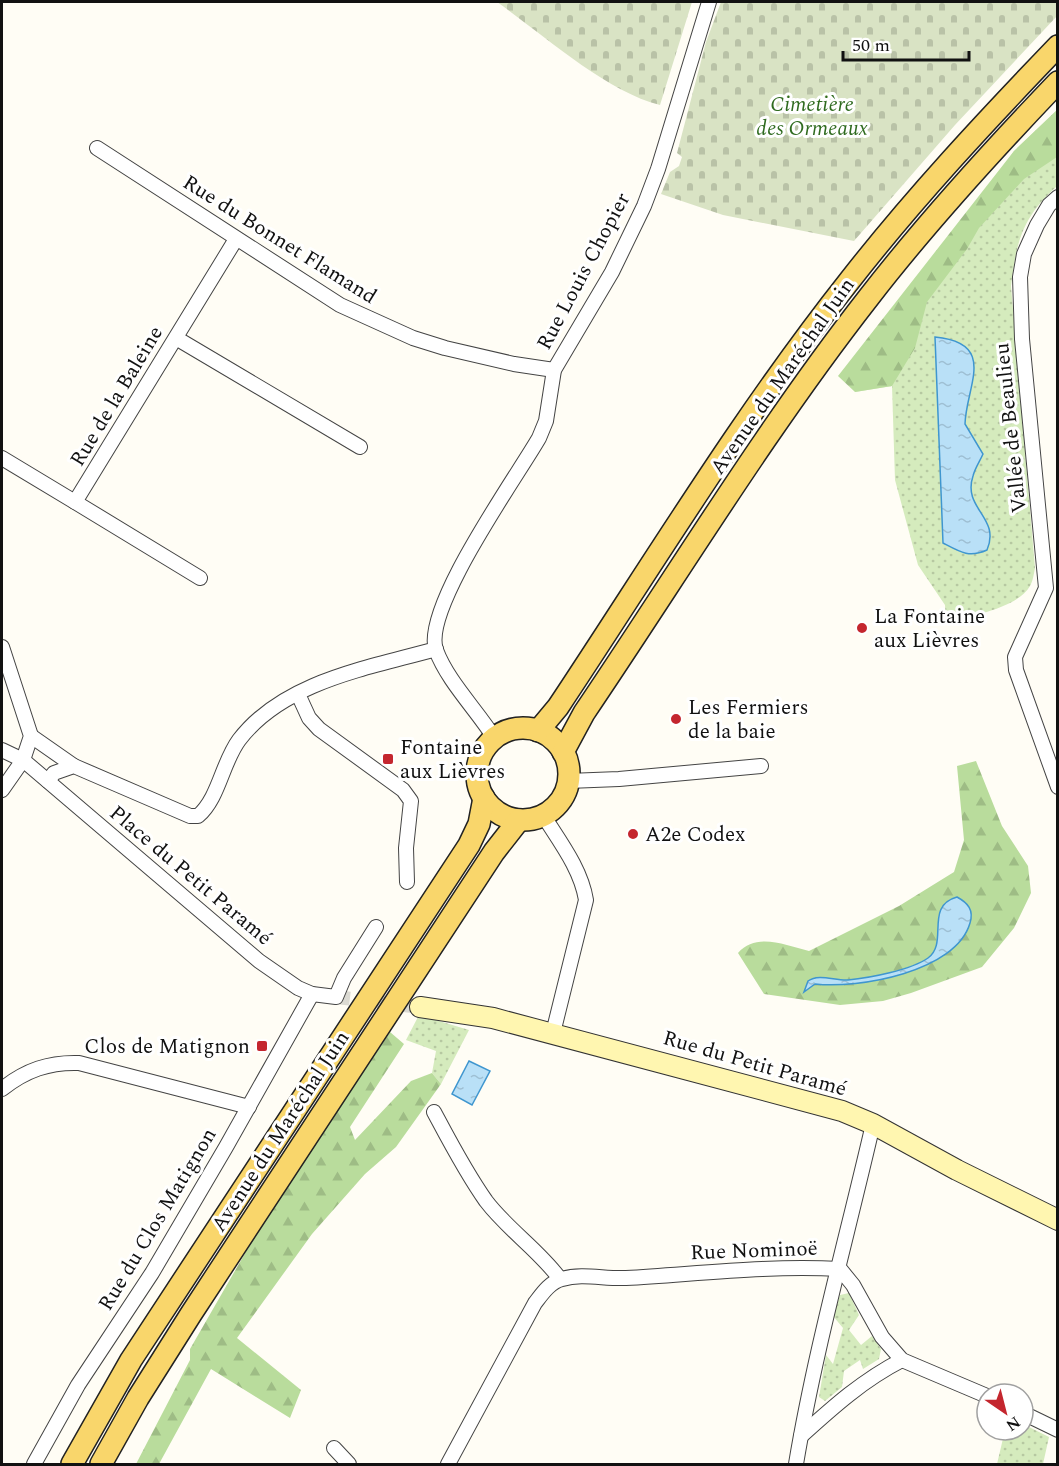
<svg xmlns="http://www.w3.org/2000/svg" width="1059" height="1466" font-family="Spectral,serif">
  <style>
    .grass { fill: url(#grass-dots) }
    .forest { fill: url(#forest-firs) }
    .cemetery { fill: url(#cemetery-stones) }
    .water { fill: url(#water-ripples); stroke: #3f96cf; stroke-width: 1.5 }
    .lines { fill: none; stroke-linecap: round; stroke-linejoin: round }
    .street-tunnel { stroke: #dbdad3; stroke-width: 14; stroke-dasharray: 14 7; stroke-linecap: butt }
    .street-casing { stroke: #444; stroke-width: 16 }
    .secondary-casing { stroke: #333; stroke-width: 22 }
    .primary-casing { stroke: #222; stroke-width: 24 }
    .street { stroke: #fff; stroke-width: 14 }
    .secondary { stroke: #fff6b0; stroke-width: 20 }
    .primary { stroke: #f9d66b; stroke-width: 21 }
    .poi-dot { fill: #c4262e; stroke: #fff; stroke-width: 2 }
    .labels { text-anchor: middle; stroke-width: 6; stroke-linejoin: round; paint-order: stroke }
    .park-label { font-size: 21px; font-style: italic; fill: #2f6b1f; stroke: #fff }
    .street-label { font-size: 21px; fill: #111; stroke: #fff }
    .poi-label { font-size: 21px; fill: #111; stroke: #fff; text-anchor: start }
  </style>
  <defs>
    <pattern id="grass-dots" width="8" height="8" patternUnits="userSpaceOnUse" patternTransform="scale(1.5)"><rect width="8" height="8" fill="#d5ebbd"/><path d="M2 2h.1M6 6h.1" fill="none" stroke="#b6c8a1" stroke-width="1.8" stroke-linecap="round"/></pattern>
    <pattern id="forest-firs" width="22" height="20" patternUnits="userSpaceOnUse" patternTransform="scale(1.5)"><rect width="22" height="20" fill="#b9dc9c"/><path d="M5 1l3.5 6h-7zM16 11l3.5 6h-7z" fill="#9ebc85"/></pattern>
    <pattern id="cemetery-stones" width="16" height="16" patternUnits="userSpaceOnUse" patternTransform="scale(1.5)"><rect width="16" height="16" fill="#d9e3c4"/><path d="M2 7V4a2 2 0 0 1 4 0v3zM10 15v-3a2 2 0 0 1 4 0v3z" fill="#b9c2a7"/></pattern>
    <pattern id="water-ripples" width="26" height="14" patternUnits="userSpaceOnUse" patternTransform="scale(1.5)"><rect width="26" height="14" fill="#b9e0f7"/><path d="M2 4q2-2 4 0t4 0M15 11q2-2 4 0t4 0" fill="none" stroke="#9ebfd3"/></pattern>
  </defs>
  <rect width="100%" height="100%" fill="#fffdf5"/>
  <g class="grass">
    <path d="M1057,110V186C1022,218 1017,240 1011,286L1035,568C1034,573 1033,581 1030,586C1018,608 968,617 946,622L945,605L918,565L895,480L892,386L855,392L1014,151Z"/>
    <path d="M419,1015L469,1030L441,1084L432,1073L436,1051L406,1040Z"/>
    <path d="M849,1293L859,1315L849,1330L861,1345L872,1336L881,1349L879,1359L863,1369L860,1360L844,1371L842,1387L825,1401L819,1397L826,1355L833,1364L843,1328L833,1316L840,1295Z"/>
    <path d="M1023,1424L1049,1437L1043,1464H997L1005,1430H1023Z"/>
  </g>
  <g class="forest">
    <path d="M1057,110V157L1024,179L979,228L967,249L927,302L915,348L892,386L855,392L838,376L1014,151Z"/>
    <path d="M976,761L1002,826L1028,866L1031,893L1014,928L982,967L911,993L883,1001L840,1005L764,994L738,953C756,932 785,945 809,951L899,906L954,872L964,840L957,766Z"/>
    <path d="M390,1032L404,1044L350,1127L355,1140L411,1081L432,1073L441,1084L396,1147L365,1174L312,1234L237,1338L301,1390L290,1418L211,1369L159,1464H136L190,1360V1349L263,1222Z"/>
  </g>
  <g class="cemetery">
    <path d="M497,2H692L660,105C605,91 544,35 497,2Z"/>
    <path d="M721,2H1057L1058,15L955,125L854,241L723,215L661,194L670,172L679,166L682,157L677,153L706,42Z"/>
  </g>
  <g class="water">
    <path d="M935,337C998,343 966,386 965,424L983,454C980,461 975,468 973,476C962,509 1001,517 987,550C969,558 960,552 943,543Z"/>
    <path d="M957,897C968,903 974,910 970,923C956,972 858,989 815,984L804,992L808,981C819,973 835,981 848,980C869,978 911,970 928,958C949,943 924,906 957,897Z"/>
    <path d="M469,1061L490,1071L472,1105L452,1094Z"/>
  </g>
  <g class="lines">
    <path class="street-tunnel" d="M336,997L420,1007"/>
    <defs>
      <g id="street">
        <path d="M97,148L340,305L413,338L445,348L514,364L554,370"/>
        <path d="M1058,197L1049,205L1037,225L1024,254L1020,277L1022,339L1046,588L1015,657L1016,670L1058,787"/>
        <path d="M176,338L360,447"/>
        <path d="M2,458L75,502L236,239"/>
        <path d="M75,502L200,578"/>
        <path d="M2,647L31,736L23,760L2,790"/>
        <path d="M298,694L309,718L319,729L403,790L411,801L406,848L407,882"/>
        <path d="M31,736L74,766"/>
        <path d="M495,739C477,710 448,682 436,650C422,609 516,478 539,438L546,421L554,370L612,272L644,206L658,169L709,2"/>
        <path d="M2,750L23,760L259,961L298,988L312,994L336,997L344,978L376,927"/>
        <path d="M48,781L54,773L74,766L190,816H198C219,798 222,763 239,740C284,681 369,668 436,649"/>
        <path d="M568,781L619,779L761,766"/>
        <path d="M543,815C560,842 581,869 586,900L553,1033"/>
        <path d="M2,1089C26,1070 49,1062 79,1063L249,1107"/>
        <path d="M434,1112C450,1142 466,1173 486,1201C508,1230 539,1250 560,1279"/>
        <path d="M1023,1413L1058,1430"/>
        <path d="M801,1436C833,1407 863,1380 902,1360"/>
        <path d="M334,1448L349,1464"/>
        <path d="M34,1464L78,1385L152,1273L226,1147L312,994"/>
        <path d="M448,1464L535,1303C542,1294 550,1282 562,1279C582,1273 604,1279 626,1278C697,1274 768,1265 840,1269L853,1285L882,1337L902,1360L987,1396"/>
        <path d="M796,1464C815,1350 847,1237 873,1124"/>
      </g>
      <path id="secondary" d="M420,1007L493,1018L842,1111L873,1124L957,1170L1058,1220"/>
      <g id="primary">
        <circle cx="523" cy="774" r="46"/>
        <path d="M538,731L558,707C653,564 743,415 850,280C914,198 985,122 1058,46"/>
        <path d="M563,752L584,713C678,574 765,430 869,297C927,222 992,151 1058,82"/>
        <path d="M72,1464L131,1360L469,845L479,824L484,798"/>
        <path d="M101,1464L138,1398L191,1314L494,852L519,820"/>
      </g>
    </defs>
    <use href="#street" class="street-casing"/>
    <use href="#secondary" class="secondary-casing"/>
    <use href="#primary" class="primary-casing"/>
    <use href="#street" class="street"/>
    <use href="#secondary" class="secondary"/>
    <use href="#primary" class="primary"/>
  </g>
  <g class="poi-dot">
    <circle cx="862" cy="628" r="6"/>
    <circle cx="676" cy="719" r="6"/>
    <rect x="382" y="753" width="12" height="12" rx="3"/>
    <circle cx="633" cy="834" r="6"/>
    <rect x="256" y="1040" width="12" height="12" rx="3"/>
  </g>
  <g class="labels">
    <g class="park-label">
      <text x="812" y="111">Cimetière<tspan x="812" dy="24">des Ormeaux</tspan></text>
    </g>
    <g class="street-label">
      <text transform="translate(280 239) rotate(32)" y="7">Rue du Bonnet Flamand</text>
      <text transform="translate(583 271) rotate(-62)" y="7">Rue Louis Chopier</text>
      <text transform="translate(782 376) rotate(-55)" y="7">Avenue du Maréchal Juin</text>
      <text transform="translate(116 396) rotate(-59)" y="7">Rue de la Baleine</text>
      <text transform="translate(1010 428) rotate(-96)" y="7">Vallée de Beaulieu</text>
      <text transform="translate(191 875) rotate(40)" y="7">Place du Petit Paramé</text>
      <text transform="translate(755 1063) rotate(16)" y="7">Rue du Petit Paramé</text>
      <text transform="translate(280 1131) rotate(-57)" y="7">Avenue du Maréchal Juin</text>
      <text transform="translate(157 1219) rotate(-59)" y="7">Rue du Clos Matignon</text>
      <text transform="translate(754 1250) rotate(-2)" y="7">Rue Nominoë</text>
    </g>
    <g class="poi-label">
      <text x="874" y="623">La Fontaine<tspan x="874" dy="24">aux Lièvres</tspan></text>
      <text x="688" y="714">Les Fermiers<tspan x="688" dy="24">de la baie</tspan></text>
      <text x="400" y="754">Fontaine<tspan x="400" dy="24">aux Lièvres</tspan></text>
      <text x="645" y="841">A2e Codex</text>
      <text x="250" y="1053" text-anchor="end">Clos de Matignon</text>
    </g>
  </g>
  <rect width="1059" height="1466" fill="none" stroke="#111111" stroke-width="6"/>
  <g transform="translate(1005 1412) rotate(145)"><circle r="28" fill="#ffffff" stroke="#a0a0a0" stroke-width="1.5"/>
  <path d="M0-4.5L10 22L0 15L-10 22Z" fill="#c4262e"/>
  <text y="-9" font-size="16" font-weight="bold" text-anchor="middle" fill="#111111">N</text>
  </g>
  <path d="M843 51v9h126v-9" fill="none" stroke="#111111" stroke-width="3"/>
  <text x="852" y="51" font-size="18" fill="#111111" stroke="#ffffff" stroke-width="4.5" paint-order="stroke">50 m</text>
</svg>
